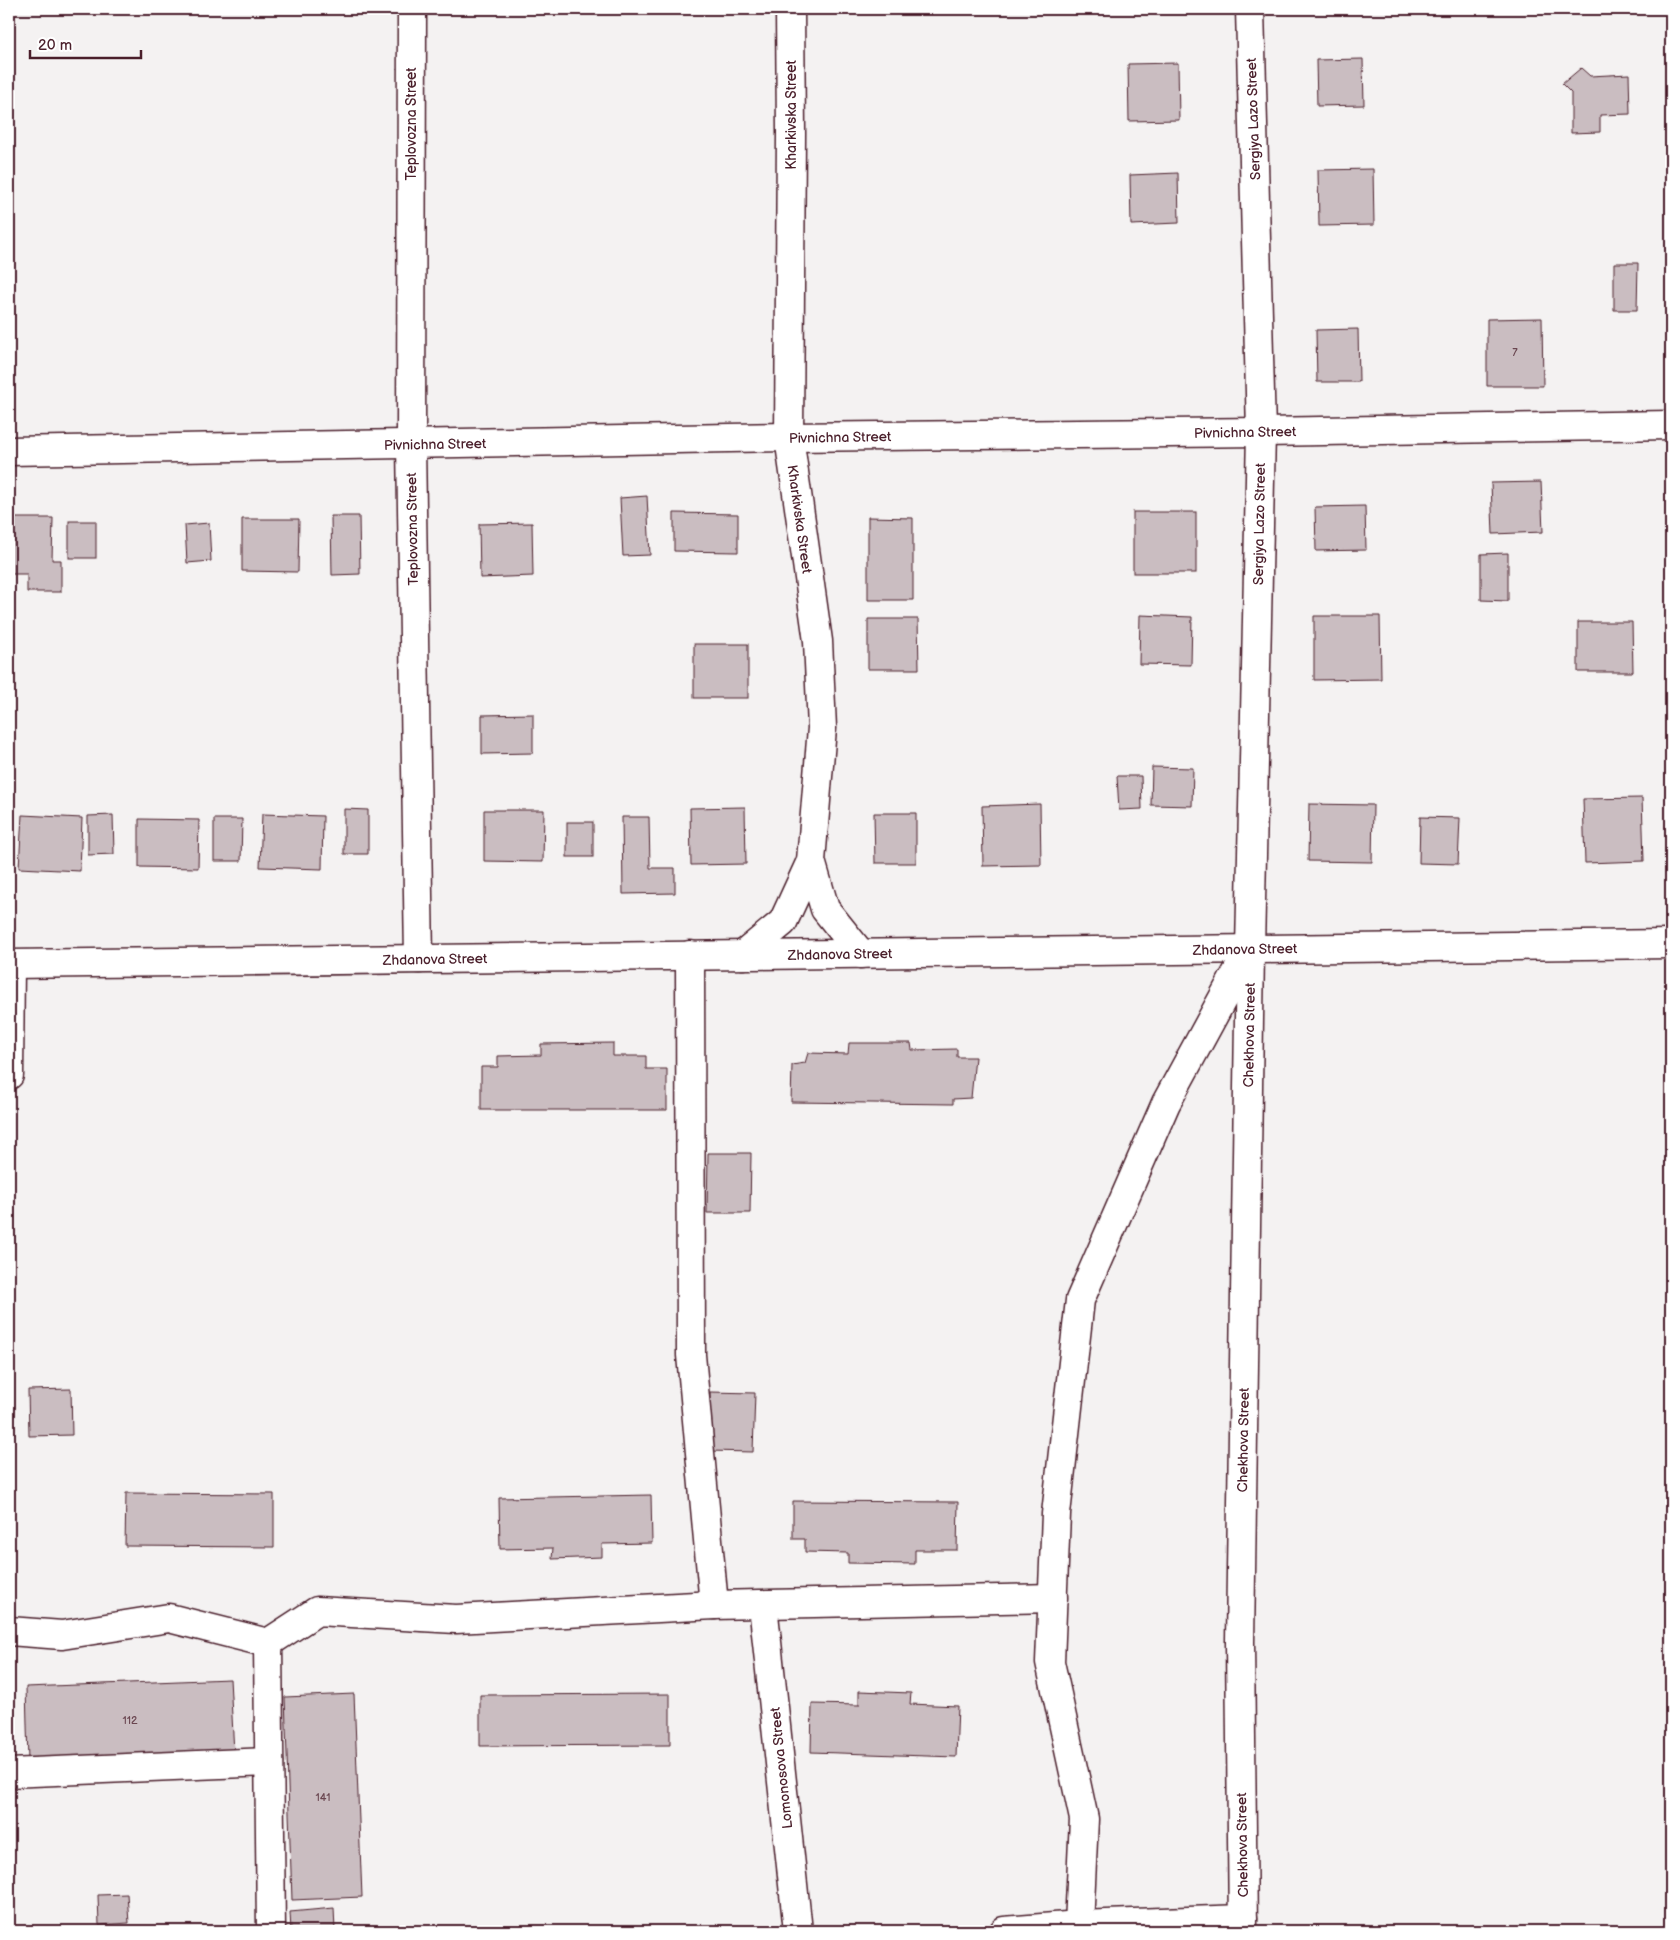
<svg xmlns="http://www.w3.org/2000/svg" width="1680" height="1940" font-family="'Balsamiq Sans',sans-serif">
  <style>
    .building { fill: #cabdc1; stroke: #4a1f2b }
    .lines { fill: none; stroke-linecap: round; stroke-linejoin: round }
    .minor-casing { stroke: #4a1f2b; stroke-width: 31 }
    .minor { stroke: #fff; stroke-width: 28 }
    .labels { text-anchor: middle; stroke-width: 4.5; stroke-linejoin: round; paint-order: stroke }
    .number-label { font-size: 11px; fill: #6a4650 }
    .street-label { font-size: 14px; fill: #4a1f2b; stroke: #fff }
  </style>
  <rect width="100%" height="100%" fill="#f4f2f2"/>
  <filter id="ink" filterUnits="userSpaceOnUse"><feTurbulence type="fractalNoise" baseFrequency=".02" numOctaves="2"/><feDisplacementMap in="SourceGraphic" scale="10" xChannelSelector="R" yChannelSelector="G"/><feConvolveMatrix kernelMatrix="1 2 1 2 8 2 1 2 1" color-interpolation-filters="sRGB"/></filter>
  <g filter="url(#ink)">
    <g class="building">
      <path d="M1363,59L1364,105L1317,106L1316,60Z"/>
      <path d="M1178,63L1179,120L1129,121L1128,64Z"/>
      <path d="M1581,68L1590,76L1629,74L1630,114L1600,115V132L1571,133V93L1562,84Z"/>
      <path d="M1373,169L1374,225L1319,226L1318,170Z"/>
      <path d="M1178,173L1179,223L1131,225L1130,175Z"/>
      <path d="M1614,263H1638L1637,310H1614Z"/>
      <path d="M1542,318L1543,386H1487V319Z"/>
      <path d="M1358,329L1359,382H1317L1316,330Z"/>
      <path d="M1541,482L1543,532L1493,534L1491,483Z"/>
      <path d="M647,496L650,555L623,556L620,498Z"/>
      <path d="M1365,506L1366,550L1316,551L1315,507Z"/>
      <rect x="1133" y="512" width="63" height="61"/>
      <path d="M674,513L738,514V552L674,551Z"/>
      <path d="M331,516H359L360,574L332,575Z"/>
      <path d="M868,517L913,518V600H868Z"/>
      <path d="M9,518H53L52,560H61V592H27V574H9Z"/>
      <path d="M242,519H299L298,572L242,571Z"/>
      <rect x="69" y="521" width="27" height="37"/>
      <path d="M209,523L211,561L187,563L185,525Z"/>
      <path d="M532,523L533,576L480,578L479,524Z"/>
      <path d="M1508,553V601L1481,600V554Z"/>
      <path d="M1140,615L1192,617L1191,665L1139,664Z"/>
      <path d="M1314,616H1380L1381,679L1314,680Z"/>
      <path d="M868,619H918L919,669H868Z"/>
      <path d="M1578,622H1632L1633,672H1578Z"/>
      <rect x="694" y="644" width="54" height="54"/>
      <path d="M533,714V753L482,754V715Z"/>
      <path d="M1152,767L1193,768L1192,806L1151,805Z"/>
      <path d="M1117,776H1141L1142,809L1119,810Z"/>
      <path d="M1642,798L1644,861L1585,863L1583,799Z"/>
      <path d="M1040,804L1041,865L983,866L982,806Z"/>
      <path d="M1309,804L1373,805L1372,862L1308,861Z"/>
      <path d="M745,807L746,864L691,865L690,808Z"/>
      <path d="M344,809L368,810V854H344Z"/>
      <path d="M484,810H544L543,862L484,861Z"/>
      <path d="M874,813H916V863H875Z"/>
      <path d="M262,814L323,816L322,869L260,867Z"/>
      <path d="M22,815L82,818L80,871L19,868Z"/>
      <path d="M113,815L114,854L88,855V816Z"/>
      <path d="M622,817H649L650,868H675V893L623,894Z"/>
      <path d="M1420,817L1460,818L1458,864L1419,863Z"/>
      <path d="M139,819L199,820L198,868L139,867Z"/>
      <path d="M214,819H242L241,861H214Z"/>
      <rect x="567" y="822" width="26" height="35"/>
      <path d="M613,1043V1056H646V1069H667V1110H481V1067H498V1056L541,1055V1044Z"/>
      <path d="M849,1043H911L912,1050L957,1049V1057H975L971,1098L953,1099V1104L791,1102L792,1065L805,1063L808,1053L848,1054Z"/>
      <path d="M708,1153H751L750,1213H707Z"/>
      <path d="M71,1389L72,1435L29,1436L28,1390Z"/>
      <path d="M710,1392L755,1393L753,1452L709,1451Z"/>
      <path d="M126,1493L274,1494V1547L125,1546Z"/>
      <path d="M651,1495L652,1543L602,1544V1557L552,1559L553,1548L500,1549L499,1498Z"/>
      <path d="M793,1501L958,1502L957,1550H915V1564L848,1563V1553L805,1552V1539H793Z"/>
      <path d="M230,1679L234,1753L28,1762L26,1687Z"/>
      <path d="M859,1691L911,1693L910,1704L958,1706L956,1757L811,1752L812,1704L859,1705Z"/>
      <path d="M354,1694L362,1897L292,1900L285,1697Z"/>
      <path d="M670,1694V1745L480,1746V1695Z"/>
      <path d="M127,1894L129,1923L99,1925L98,1895Z"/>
      <path d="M334,1908L335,1931H291L290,1912Z"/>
    </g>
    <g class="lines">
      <defs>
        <g id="minor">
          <path d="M412,9L411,444L419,959"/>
          <path d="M790,9L791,134L789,437L818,641L822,728L811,861L825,909L861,954"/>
          <path d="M9,451L789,437L1261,432L1671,425"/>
          <path d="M690,955L691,1355L714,1605"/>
          <path d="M743,955L783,922L811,861"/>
          <path d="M9,964L1671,944"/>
          <path d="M9,1075L10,964"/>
          <path d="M763,1605L798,1931"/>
          <path d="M9,1631L62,1635L169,1618L268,1643L317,1611L456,1619L714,1605L1053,1598"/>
          <path d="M268,1643L271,1931"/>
          <path d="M9,1773L269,1762"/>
          <path d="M1079,1925L1084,1819L1050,1662L1056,1514L1080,1300L1166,1103L1248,952"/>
          <path d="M1004,1931L1079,1925L1243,1919"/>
          <path d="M1243,1931L1240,1642L1250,949L1261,432L1250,9"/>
        </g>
      </defs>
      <use href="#minor" class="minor-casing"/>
      <use href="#minor" class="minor"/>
    </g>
  </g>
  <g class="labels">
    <g class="number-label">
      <text x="1515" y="356">7</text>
      <text x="130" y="1724">112</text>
      <text x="323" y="1801">141</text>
    </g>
    <g class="street-label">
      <text transform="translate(791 115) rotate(-90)" y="5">Kharkivska Street</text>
      <text transform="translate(1253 119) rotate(-92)" y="5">Sergiya Lazo Street</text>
      <text transform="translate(411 124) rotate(-90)" y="5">Teplovozna Street</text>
      <text transform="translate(1245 432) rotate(-1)" y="5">Pivnichna Street</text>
      <text transform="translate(840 437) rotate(-1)" y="5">Pivnichna Street</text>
      <text transform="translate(435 444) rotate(-1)" y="5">Pivnichna Street</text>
      <text transform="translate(800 519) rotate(82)" y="5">Kharkivska Street</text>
      <text transform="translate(1259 524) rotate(-89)" y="5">Sergiya Lazo Street</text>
      <text transform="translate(412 529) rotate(-91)" y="5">Teplovozna Street</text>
      <text transform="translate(1245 949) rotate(-1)" y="5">Zhdanova Street</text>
      <text transform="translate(840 954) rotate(-1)" y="5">Zhdanova Street</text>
      <text transform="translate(435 959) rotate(-1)" y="5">Zhdanova Street</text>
      <text transform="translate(1249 1035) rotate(-89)" y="5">Chekhova Street</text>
      <text transform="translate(1243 1440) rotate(-89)" y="5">Chekhova Street</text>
      <text transform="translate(781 1768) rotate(-96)" y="5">Lomonosova Street</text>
      <text transform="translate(1242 1845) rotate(-91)" y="5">Chekhova Street</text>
    </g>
  </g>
  <rect width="1680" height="1940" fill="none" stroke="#fff" stroke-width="30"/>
  <rect x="15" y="15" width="1650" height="1910" fill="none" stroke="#4a1f2b" stroke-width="2" filter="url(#ink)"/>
  <path d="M30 50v8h111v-8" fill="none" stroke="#4a1f2b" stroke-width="2.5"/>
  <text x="38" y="50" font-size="15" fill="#4a1f2b" stroke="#ffffff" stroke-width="4" paint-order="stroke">20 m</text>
</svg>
